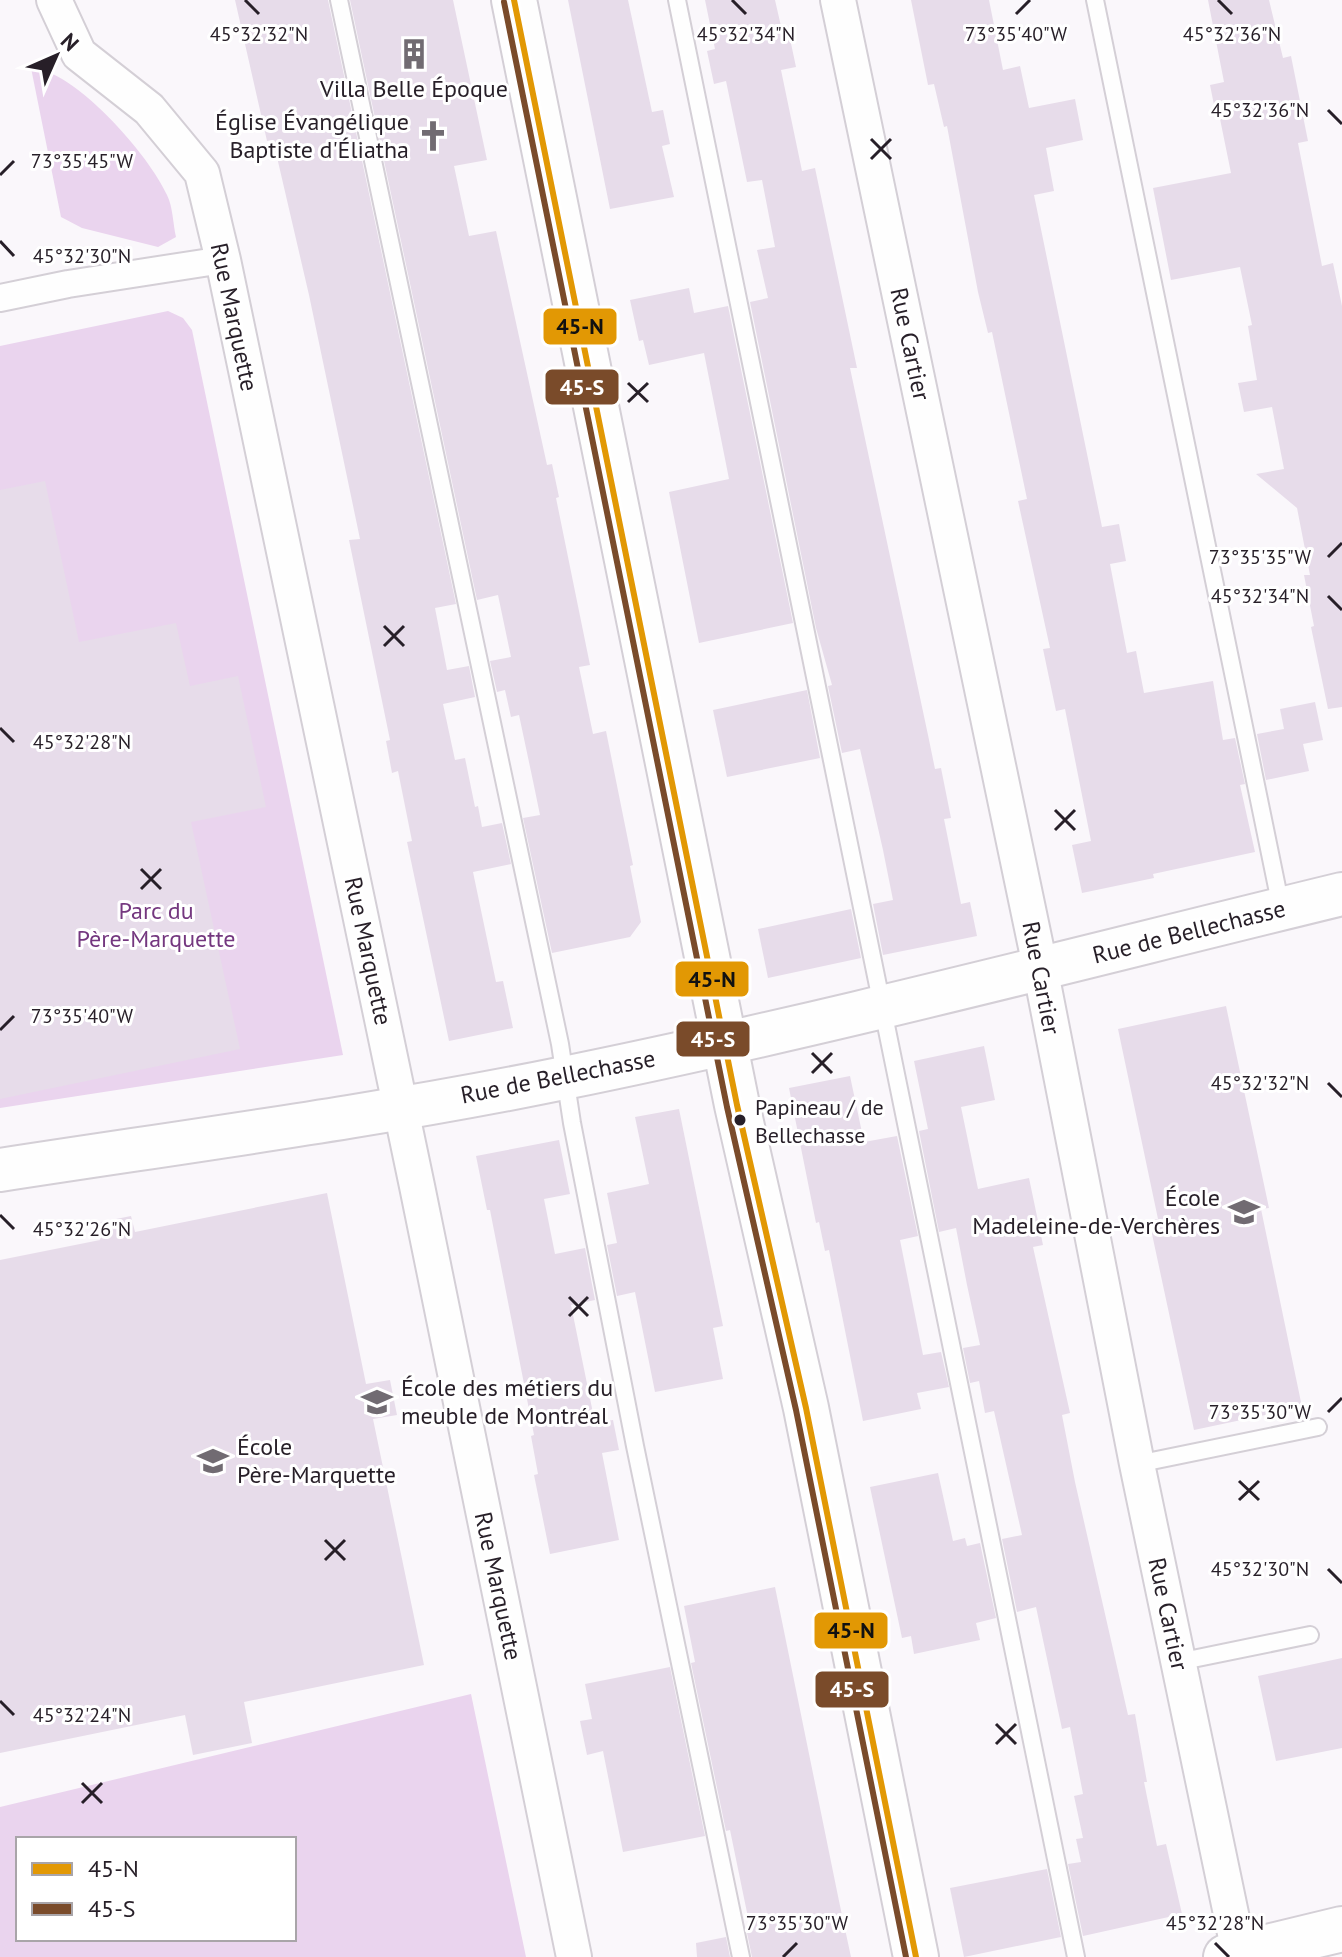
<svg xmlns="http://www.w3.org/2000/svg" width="1342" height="1957" font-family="'PT Sans',sans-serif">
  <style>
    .green { fill: #ead4ee; fill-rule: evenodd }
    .building { fill: #e7dcea }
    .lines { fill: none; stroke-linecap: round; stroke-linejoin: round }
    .service-casing { stroke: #d4cfd6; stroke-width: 20 }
    .pedestrian-casing { stroke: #d4cfd6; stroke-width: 30 }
    .minor-casing { stroke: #d4cfd6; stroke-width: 38 }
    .tertiary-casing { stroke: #d4cfd6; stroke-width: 46 }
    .secondary-casing { stroke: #d4cfd6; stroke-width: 48 }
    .service { stroke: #fefefe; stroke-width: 16 }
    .pedestrian { stroke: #fefefe; stroke-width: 26 }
    .minor { stroke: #fefefe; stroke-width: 34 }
    .tertiary { stroke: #fefefe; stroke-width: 42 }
    .secondary { stroke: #fefefe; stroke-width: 44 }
    .bus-1-casing { stroke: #fff; stroke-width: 12 }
    .bus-2-casing { stroke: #fff; stroke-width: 12 }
    .bus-1 { stroke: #e29804; stroke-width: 6 }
    .bus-2 { stroke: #7a4b2a; stroke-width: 6 }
    .ticks { fill: none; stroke: #271f28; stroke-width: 3 }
    .bus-dot { fill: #271f28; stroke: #fff; stroke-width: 3 }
    .labels { text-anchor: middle; stroke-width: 6; stroke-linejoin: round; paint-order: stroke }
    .bus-label { font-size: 22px; fill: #271f28; stroke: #fff; text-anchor: start }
    .poi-label { font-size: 24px; fill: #271f28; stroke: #fff; text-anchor: end }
    .street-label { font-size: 24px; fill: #271f28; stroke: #fff }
    .park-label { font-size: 24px; fill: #74377f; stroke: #fff }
    .ticks-label { font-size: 20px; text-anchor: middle; fill: #271f28; stroke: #fff; stroke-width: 6; stroke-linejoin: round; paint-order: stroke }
    .line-badge { stroke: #fff; stroke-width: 3 }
    .badge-label { font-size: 22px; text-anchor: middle; font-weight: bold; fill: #fff }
    .pale-badge-label { font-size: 22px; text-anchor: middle; font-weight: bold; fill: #111 }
  </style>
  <rect width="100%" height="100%" fill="#faf7fb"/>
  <g class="green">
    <path d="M31,68C74,69 150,156 167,195C173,207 173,224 176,237L158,247L82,228L61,217Z"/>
    <path d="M168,311L183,318L192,330L343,1055L0,1108V346Z"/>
    <path d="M471,1694L526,1957H0V1807ZM294,1839V1939H18V1839Z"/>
  </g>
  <g class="building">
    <path d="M235,0H328L456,604L435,608L447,670L469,666L475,697L443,704L455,760L465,758L475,807L478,806L482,827L502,823L511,864L473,872L496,982L503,981L513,1028L449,1041L407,842L412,841L398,771L392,773L386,741L390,740L349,540L360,539L309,295L273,140L267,141Z"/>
    <path d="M350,0H453L487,160L454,166L469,236L496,231L547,465L552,464L559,497L556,498L590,665L579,667L593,734L606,731L633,865L630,866L641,922L630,937L552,953L523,818L540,815L533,781L519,715L511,717L505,690L497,692L490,661L511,657L498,595L477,600Z"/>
    <path d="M568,0H628L652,112L663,110L670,144L662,146L674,197L610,209Z"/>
    <path d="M705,0H775L783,35L789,34L796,67L781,70L802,171L815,168L857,368H850L928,735L935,769L941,768L951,818L944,819L961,904L970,902L977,936L883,955L873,904L893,900L883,850L860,749L842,753L828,686L832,685L816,628L750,302L768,298L757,250L775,247L762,180L747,182L726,81L714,84L707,51L715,49Z"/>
    <path d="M911,0H989L1003,70L1020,66L1029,108L1075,99L1083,140L1046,148L1054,191L1034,195L1102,527L1119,524L1126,561L1110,564L1127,653L1136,651L1144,693L1213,681L1223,740L1235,738L1245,784L1240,785L1255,852L1153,874L1154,878L1082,893L1072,845L1091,841L1065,709L1056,711L1043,649L1050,648L1018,501L1027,499L992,332L988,333L978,292L947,126L944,127L934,84L928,85Z"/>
    <path d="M1208,0H1269L1283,58L1291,56L1308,141L1298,143L1322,266L1333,263L1342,306V707L1328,709L1311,627L1314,626L1304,575H1310L1297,508L1256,474L1284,469L1272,407L1244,412L1238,383L1257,380L1248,326L1252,325L1240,267L1171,280L1153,188L1231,173L1219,114L1216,115L1210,85L1224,82Z"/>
    <path d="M689,288L694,313L728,306L793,623L699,643L669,492L729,479L704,353L649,365L643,340L639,341L630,300Z"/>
    <path d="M45,481L79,642L176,623L190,686L238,676L266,807L191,822L240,1049L0,1099V490Z"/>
    <path d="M807,690L820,758L727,777L713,710Z"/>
    <path d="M1315,702L1323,740L1303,744L1309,771L1266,780L1257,734L1284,729L1280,709Z"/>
    <path d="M851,909L861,958L768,978L758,929Z"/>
    <path d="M1226,1006L1269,1208L1261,1209L1302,1407L1194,1430L1149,1220L1158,1219L1118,1029Z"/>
    <path d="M984,1046L995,1100L961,1107L978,1189L1029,1178L1043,1245L1033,1247L1070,1413L1062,1415L1075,1482L1128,1715L1135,1714L1147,1782H1144L1157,1846L1166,1844L1182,1914L1083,1936L1068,1864L1081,1862L1076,1839L1083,1838L1074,1796L1083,1794L1070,1727L1062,1729L1036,1607L1017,1612L1002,1539L1022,1535L994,1411L985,1413L979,1381L970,1383L963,1348L980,1345L967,1285L956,1228L939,1232L919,1131L928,1129L914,1061Z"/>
    <path d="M850,1076L864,1142L897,1136L918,1236L900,1240L923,1355L941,1352L949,1387L917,1393L921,1409L863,1421L829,1250L825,1251L819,1222L816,1223L789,1088Z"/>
    <path d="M679,1109L723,1326L713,1328L723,1379L655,1392L635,1292L617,1296L607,1245L617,1243L607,1193L649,1184L635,1117Z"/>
    <path d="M559,1140L570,1194L544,1199L555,1254L585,1248L595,1300L571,1305L595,1423L613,1420L619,1450L602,1453L619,1540L550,1554L534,1475L538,1474L531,1436L534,1435L490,1210H487L476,1156Z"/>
    <path d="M327,1193L366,1384L390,1380L397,1415L373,1419L424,1665L244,1702L252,1743L193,1755L185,1715L0,1753V1260L100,1240L96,1223L131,1216L135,1232Z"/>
    <path d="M938,1473L953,1541L965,1538L967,1546L980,1543L996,1618L976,1623L980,1640L914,1654L911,1636L902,1638L870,1487Z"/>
    <path d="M775,1587L839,1901L851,1957H752L747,1933L751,1932L730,1830L726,1831L691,1663L695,1662L684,1606Z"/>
    <path d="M1342,1658V1748L1276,1761L1258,1676Z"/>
    <path d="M670,1667L705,1836L623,1852L603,1751L587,1755L580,1721L592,1719L585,1684Z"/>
    <path d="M1047,1869L1061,1937L964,1957L950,1888Z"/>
    <path d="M726,1937L730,1957H697L696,1943Z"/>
  </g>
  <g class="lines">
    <defs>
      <g id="service">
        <path d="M339,0L560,1044L572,1123L635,1446L741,1957"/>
        <path d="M677,0L1076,1957"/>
        <path d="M1095,0L1281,907"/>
        <path d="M1137,1464L1318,1427"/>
        <path d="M1178,1662L1310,1635"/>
      </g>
      <path id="pedestrian" d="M0,298L68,284L223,260"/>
      <g id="minor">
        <path d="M54,0L79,54L149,109L202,173L223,260L417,1186L574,1957"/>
        <path d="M838,0L1036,947L1137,1464L1240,1957"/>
      </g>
      <path id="tertiary" d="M0,1170C188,1141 378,1116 564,1078C825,1025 1083,957 1342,894"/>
      <g id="secondary">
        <path d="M514,0L737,1105L806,1408L916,1957"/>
        <path d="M1226,1957L1342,1929"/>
      </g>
    </defs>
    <use href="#service" class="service-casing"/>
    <use href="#pedestrian" class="pedestrian-casing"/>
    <use href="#minor" class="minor-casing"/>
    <use href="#tertiary" class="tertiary-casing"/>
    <use href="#secondary" class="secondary-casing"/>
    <use href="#service" class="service"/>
    <use href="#pedestrian" class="pedestrian"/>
    <use href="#minor" class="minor"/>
    <use href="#tertiary" class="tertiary"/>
    <use href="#secondary" class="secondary"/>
    <defs>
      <path id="bus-1" d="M514,0L737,1105L806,1408L916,1957"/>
      <path id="bus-2" d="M504,2L727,1107L796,1410L906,1957"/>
    </defs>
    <use href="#bus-1" class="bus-1-casing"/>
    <use href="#bus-2" class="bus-2-casing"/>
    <use href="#bus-1" class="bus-1"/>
    <use href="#bus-2" class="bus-2"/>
  </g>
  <path class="ticks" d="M245,0L259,14M732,0L746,14M1218,0L1232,14M1016,14L1030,0M1328,110L1342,124M871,139L891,159M871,159L891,139M0,175L14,161M0,241L14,256M628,383L648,402M628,402L648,383M1328,557L1342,543M1328,596L1342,610M384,626L404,646M384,646L404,626M0,728L14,742M1055,810L1075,830M1055,830L1075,810M141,869L161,889M141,889L161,869M0,1030L14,1016M812,1053L832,1073M812,1073L832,1053M1328,1083L1342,1097M0,1215L14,1229M569,1297L588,1316M569,1316L588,1297M1328,1412L1342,1398M1239,1481L1259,1500M1239,1500L1259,1481M325,1540L345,1560M325,1560L345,1540M1328,1569L1342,1583M0,1701L14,1715M996,1724L1016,1744M996,1744L1016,1724M82,1783L102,1803M82,1803L102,1783M1215,1943L1229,1957M783,1957L797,1943"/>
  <defs>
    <symbol id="building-bare" viewBox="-9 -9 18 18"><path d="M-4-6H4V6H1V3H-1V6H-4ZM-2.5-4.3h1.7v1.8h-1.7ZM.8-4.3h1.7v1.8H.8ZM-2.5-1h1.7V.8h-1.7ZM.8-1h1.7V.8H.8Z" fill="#716b72" stroke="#fff" stroke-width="2.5" paint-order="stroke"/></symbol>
    <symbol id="church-bare" viewBox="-9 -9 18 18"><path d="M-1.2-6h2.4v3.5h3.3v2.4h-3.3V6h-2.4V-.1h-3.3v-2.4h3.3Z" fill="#716b72" stroke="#fff" stroke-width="2.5" paint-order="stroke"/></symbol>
    <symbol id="school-bare" viewBox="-9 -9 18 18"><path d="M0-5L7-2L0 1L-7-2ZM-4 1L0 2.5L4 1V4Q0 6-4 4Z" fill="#716b72" stroke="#fff" stroke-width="2.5" paint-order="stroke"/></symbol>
    <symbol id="university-bare" viewBox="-9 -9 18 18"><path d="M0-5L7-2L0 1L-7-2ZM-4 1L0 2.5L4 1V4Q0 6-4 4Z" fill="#716b72" stroke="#fff" stroke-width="2.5" paint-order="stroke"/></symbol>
  </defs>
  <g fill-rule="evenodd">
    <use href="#building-bare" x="392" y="32" width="44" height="44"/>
    <use href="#church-bare" x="411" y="114" width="44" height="44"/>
    <use href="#school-bare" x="1222" y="1190" width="44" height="44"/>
    <use href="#university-bare" x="355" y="1380" width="44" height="44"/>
    <use href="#school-bare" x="191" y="1439" width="44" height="44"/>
  </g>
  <circle class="bus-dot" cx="740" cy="1120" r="7"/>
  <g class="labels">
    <g class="bus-label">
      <text x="755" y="1115">Papineau / de<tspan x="755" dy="28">Bellechasse</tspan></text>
    </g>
    <g class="poi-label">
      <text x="414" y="97" text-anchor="middle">Villa Belle Époque</text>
      <text x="409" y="130">Église Évangélique<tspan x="409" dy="28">Baptiste d'Éliatha</tspan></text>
      <text x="1220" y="1206">École<tspan x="1220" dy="28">Madeleine-de-Verchères</tspan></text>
      <text x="401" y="1396" text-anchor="start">École des métiers du<tspan x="401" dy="28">meuble de Montréal</tspan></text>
      <text x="237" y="1455" text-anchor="start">École<tspan x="237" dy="28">Père-Marquette</tspan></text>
    </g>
    <g class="street-label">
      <text transform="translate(234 317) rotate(78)" y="8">Rue Marquette</text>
      <text transform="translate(910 344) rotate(78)" y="8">Rue Cartier</text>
      <text transform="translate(1189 932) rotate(-14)" y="8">Rue de Bellechasse</text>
      <text transform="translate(368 951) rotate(78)" y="8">Rue Marquette</text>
      <text transform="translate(1041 978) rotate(79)" y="8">Rue Cartier</text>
      <text transform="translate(558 1077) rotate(-11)" y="8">Rue de Bellechasse</text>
      <text transform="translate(498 1586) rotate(78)" y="8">Rue Marquette</text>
      <text transform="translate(1168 1614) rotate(78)" y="8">Rue Cartier</text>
    </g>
    <g class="park-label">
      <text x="156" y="919">Parc du<tspan x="156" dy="28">Père-Marquette</tspan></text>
    </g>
  </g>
  <g class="ticks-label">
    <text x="1232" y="41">45°32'36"N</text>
    <text x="259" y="41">45°32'32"N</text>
    <text x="746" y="41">45°32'34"N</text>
    <text x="1016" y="41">73°35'40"W</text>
    <text x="1260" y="117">45°32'36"N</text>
    <text x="82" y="168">73°35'45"W</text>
    <text x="82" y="263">45°32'30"N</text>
    <text x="1260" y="564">73°35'35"W</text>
    <text x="1260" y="603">45°32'34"N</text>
    <text x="82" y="749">45°32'28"N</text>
    <text x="82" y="1023">73°35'40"W</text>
    <text x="1260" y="1090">45°32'32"N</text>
    <text x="82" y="1236">45°32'26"N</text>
    <text x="1260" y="1419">73°35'30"W</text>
    <text x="1260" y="1576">45°32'30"N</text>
    <text x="82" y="1722">45°32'24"N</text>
    <text x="797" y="1930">73°35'30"W</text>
    <text x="1215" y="1930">45°32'28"N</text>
  </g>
  <g class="line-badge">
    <rect x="542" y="307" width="76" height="39" rx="8" fill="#e29804"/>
    <rect x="544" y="368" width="76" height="38" rx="8" fill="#7a4b2a"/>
    <rect x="674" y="960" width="76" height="38" rx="8" fill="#e29804"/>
    <rect x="675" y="1020" width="76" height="38" rx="8" fill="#7a4b2a"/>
    <rect x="813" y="1611" width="76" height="39" rx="8" fill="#e29804"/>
    <rect x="814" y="1670" width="76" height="39" rx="8" fill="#7a4b2a"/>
  </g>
  <g class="badge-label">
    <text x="582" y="395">45-S</text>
    <text x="713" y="1047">45-S</text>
    <text x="852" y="1697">45-S</text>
  </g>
  <g class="pale-badge-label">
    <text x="580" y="334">45-N</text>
    <text x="712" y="987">45-N</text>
    <text x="851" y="1638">45-N</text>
  </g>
  <rect x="16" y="1837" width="280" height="104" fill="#ffffff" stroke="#a9a5a9" stroke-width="2"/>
  <rect x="32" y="1863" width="40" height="12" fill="#e29804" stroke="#a9a5a9" stroke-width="2"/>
  <text x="88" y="1877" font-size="24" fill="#271f28">45-N</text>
  <rect x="32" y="1903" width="40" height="12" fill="#7a4b2a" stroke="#a9a5a9" stroke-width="2"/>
  <text x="88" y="1917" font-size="24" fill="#271f28">45-S</text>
  <g transform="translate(56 56) rotate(45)" stroke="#ffffff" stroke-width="6" paint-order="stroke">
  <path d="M0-6L14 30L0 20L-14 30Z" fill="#271f28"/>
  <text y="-12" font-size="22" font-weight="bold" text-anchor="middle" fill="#271f28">N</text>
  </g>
</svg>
